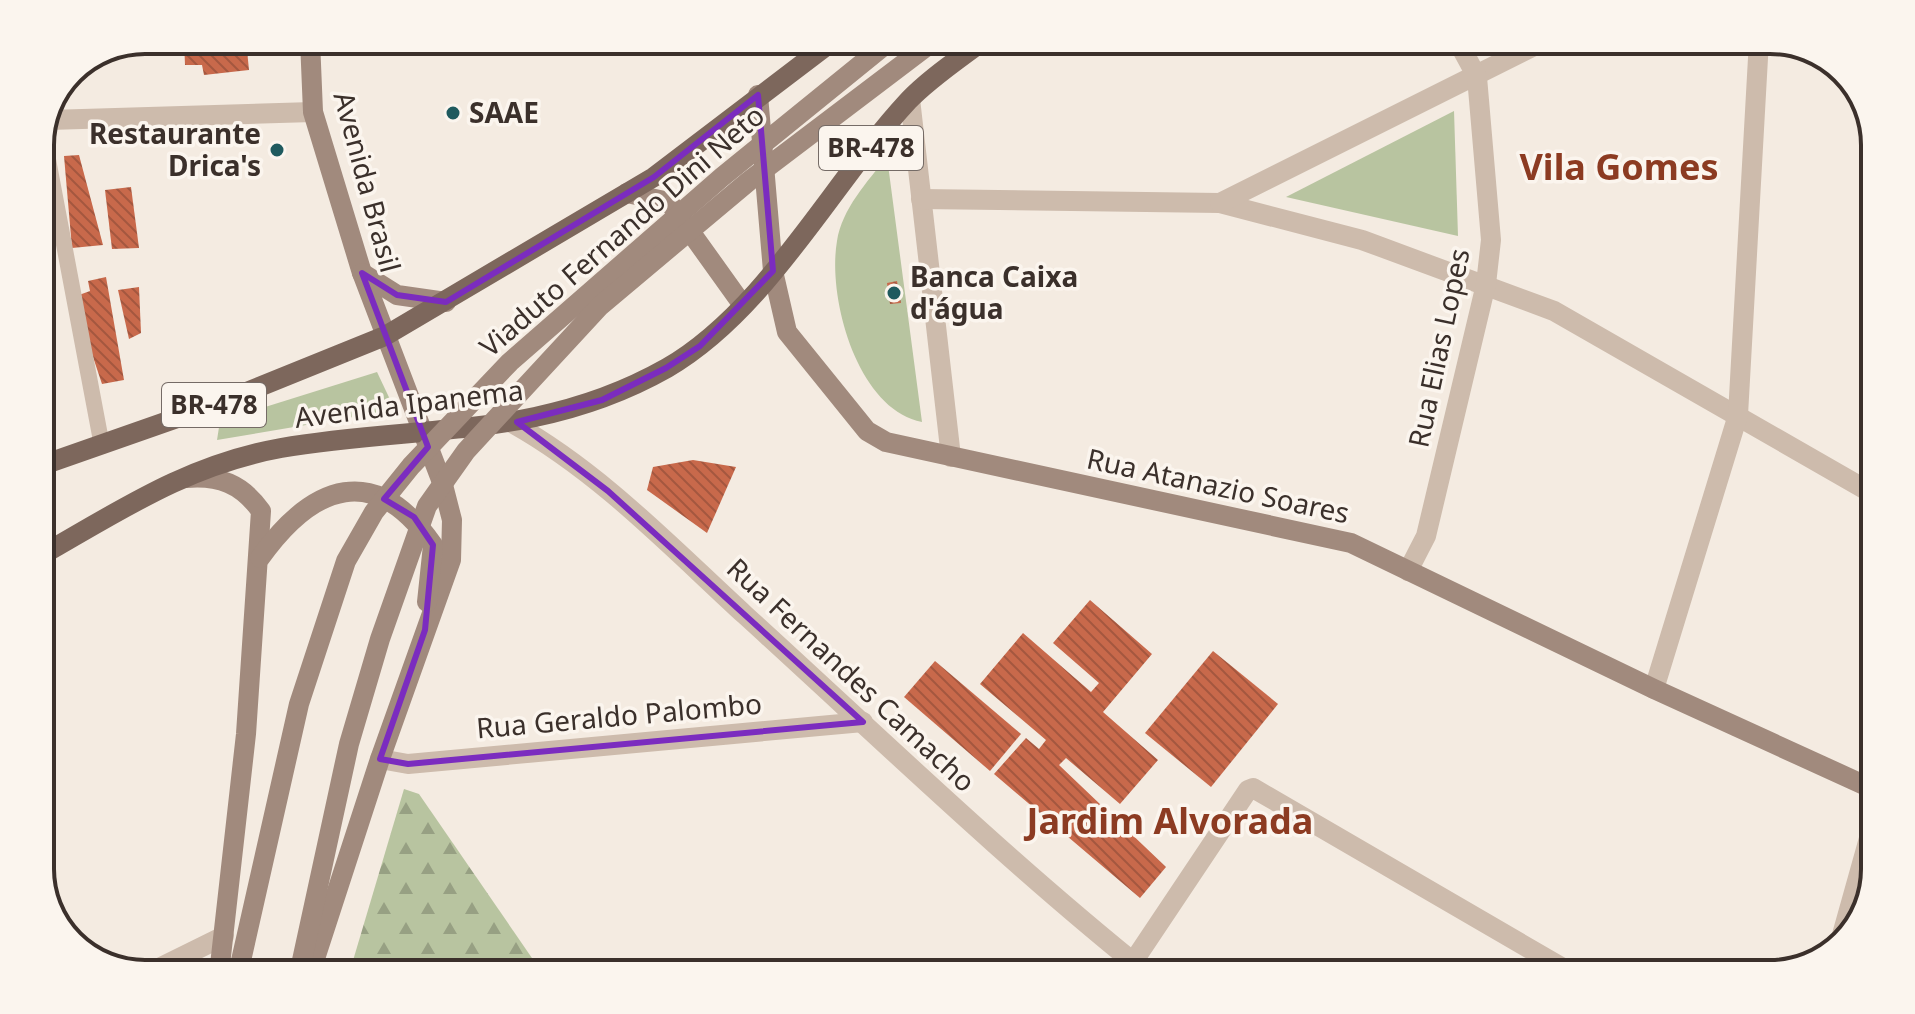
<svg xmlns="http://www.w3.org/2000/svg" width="1915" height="1014" font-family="'Noto Sans',sans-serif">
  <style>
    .green { fill: #b8c4a0 }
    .forest { fill: url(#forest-firs) }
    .building { fill: url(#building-back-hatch) }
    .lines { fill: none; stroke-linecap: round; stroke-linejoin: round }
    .service { stroke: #cdbbac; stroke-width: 16 }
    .minor { stroke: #cdbbac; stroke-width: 20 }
    .secondary { stroke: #a18a7d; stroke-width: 20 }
    .primary { stroke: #7d675c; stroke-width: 20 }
    .secondary-bridge { stroke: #a18a7d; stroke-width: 20 }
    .marked { fill: none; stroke: #7b2cbf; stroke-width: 6; stroke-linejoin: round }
    .poi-dot { fill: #1f5a5e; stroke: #fbf5ee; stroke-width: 3 }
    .labels { text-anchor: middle; stroke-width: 7; stroke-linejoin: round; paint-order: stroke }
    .shield { fill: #fbf5ee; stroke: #756b66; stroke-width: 2 }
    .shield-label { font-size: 26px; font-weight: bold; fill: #3b302b }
    .poi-label { font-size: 28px; font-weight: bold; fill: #3b302b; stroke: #fbf5ee; text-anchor: start }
    .street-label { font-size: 28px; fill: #3b302b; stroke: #fbf5ee }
    .district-label { font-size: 36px; font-weight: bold; fill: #8c3b22; stroke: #fbf5ee }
    .rim { fill: none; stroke: #3b302b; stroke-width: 4 }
  </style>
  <defs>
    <pattern id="forest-firs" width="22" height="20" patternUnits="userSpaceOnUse" patternTransform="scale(2)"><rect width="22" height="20" fill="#b8c4a0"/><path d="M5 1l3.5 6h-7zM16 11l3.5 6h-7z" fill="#97a083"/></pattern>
    <pattern id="building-back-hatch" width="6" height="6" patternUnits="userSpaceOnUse" patternTransform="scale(2)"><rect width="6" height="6" fill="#c8694b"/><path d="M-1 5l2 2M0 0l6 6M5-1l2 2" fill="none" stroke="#a4573f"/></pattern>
  </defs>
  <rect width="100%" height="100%" fill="#f4ebe1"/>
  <g class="green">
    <path d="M1454,111L1458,236L1286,197Z"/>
    <path d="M887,157L922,422C858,410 827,299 837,241C842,209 867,182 887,157Z"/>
    <path d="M377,372L395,410L217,440L220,421Z"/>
  </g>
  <g class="forest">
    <path d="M404,789L419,794L543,974H349Z"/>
    <path d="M656,961L698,974H586L626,973Z"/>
  </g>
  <g class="building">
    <path d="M184,40H246L249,70L204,75L202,65H185Z"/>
    <path d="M79,155L103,245L72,248L64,156Z"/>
    <path d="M131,187L139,248L112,249L105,190Z"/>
    <path d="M106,277L124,380L102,384L90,348L79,295L90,291L88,281Z"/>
    <path d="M897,281L901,303L890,304L887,283Z"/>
    <path d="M139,287L141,333L129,339L118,290Z"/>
    <path d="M693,460L736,467L707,533L647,490L653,467Z"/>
    <path d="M1090,600L1152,654L1103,712L1158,760L1120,804L1066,758L1059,765L1166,867L1140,898L994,774L1026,738L1039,749L1046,740L980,684L1023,633L1091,692L1099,683L1053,643Z"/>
    <path d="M1213,651L1278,704L1211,787L1145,733Z"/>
    <path d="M935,661L1021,734L990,771L904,697Z"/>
  </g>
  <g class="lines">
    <path class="service" d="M43,133L102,446"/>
    <g class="minor">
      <path d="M910,99L951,457"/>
      <path d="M49,120L313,112"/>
      <path d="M921,199L1220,203L1362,240L1554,311L1875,495"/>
      <path d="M1220,203L1546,40"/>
      <path d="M512,423C600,472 672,548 745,615C878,736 1008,862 1148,974"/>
      <path d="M1408,571L1426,536L1486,284L1491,240L1477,77L1457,40"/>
      <path d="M1654,689L1738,415L1759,40"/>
      <path d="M380,759L408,764L863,722"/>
      <path d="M1840,942L1875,817"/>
      <path d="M1133,962L1248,790L1253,788L1573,974"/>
      <path d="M147,974L224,936"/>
    </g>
    <g class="secondary">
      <path d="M310,40L313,112L362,273L443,485L452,520L451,560L380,759L310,974"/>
      <path d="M758,95L773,271L787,332L867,431L886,442L1351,543L1654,689L1875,790"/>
      <path d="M627,193L669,202L742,304"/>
      <path d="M362,273L397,295L446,302"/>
      <path d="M186,478C219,475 242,484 261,511L246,734L219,974"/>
      <path d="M260,558C313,484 375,461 433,545L427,602"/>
    </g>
    <g class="primary">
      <path d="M40,466L217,404L385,336L654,177L834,40"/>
      <path d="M40,556C121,510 187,465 281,448C418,424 538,441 667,368C767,310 831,184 908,101C930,78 959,59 984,40"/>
    </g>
    <g class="secondary-bridge">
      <path d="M238,974L299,704L346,561L374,512L411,466L510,362L722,177L891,40"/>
      <path d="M299,974L349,744L380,639L427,506L466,451L600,306L749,181L935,40"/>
    </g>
  </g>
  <path class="marked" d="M758,95L773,271L700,346L666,368L602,400L517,422L608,491L863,722L408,764L380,759L425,630L433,545L414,517L384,499L428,447L362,273L397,295L446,302L654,177Z"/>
  <g class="poi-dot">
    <circle cx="453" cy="113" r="8"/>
    <circle cx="277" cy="150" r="8"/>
    <circle cx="894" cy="293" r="8"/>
  </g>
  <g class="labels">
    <g class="shield">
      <rect x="819" y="126" width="104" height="44" rx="6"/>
      <rect x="162" y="383" width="104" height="44" rx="6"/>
    </g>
    <g class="shield-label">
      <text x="871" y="157">BR-478</text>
      <text x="214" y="414">BR-478</text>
    </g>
    <g class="poi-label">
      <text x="469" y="123">SAAE</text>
      <text x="261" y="144" text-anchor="end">Restaurante<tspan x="261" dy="32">Drica's</tspan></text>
      <text x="910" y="287">Banca Caixa<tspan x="910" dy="32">d'água</tspan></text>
    </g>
    <g class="street-label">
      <text transform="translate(367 182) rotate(75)" y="10">Avenida Brasil</text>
      <text transform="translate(622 231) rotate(-41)" y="10">Viaduto Fernando Dini Neto</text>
      <text transform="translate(1439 348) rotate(-78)" y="10">Rua Elias Lopes</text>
      <text transform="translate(409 404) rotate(-7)" y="10">Avenida Ipanema</text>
      <text transform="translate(1218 486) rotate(12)" y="10">Rua Atanazio Soares</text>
      <text transform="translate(851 675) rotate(43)" y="10">Rua Fernandes Camacho</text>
      <text transform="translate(619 716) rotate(-5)" y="10">Rua Geraldo Palombo</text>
    </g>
    <g class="district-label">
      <text x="1619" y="180">Vila Gomes</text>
      <text x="1170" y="834">Jardim Alvorada</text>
    </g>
  </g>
  <path d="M0 0H1915V1014H0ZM145 54H1770A91 91 0 0 1 1861 145V869A91 91 0 0 1 1770 960H145A91 91 0 0 1 54 869V145A91 91 0 0 1 145 54Z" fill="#fbf5ee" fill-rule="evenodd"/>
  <path class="rim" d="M145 54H1770A91 91 0 0 1 1861 145V869A91 91 0 0 1 1770 960H145A91 91 0 0 1 54 869V145A91 91 0 0 1 145 54Z"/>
</svg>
